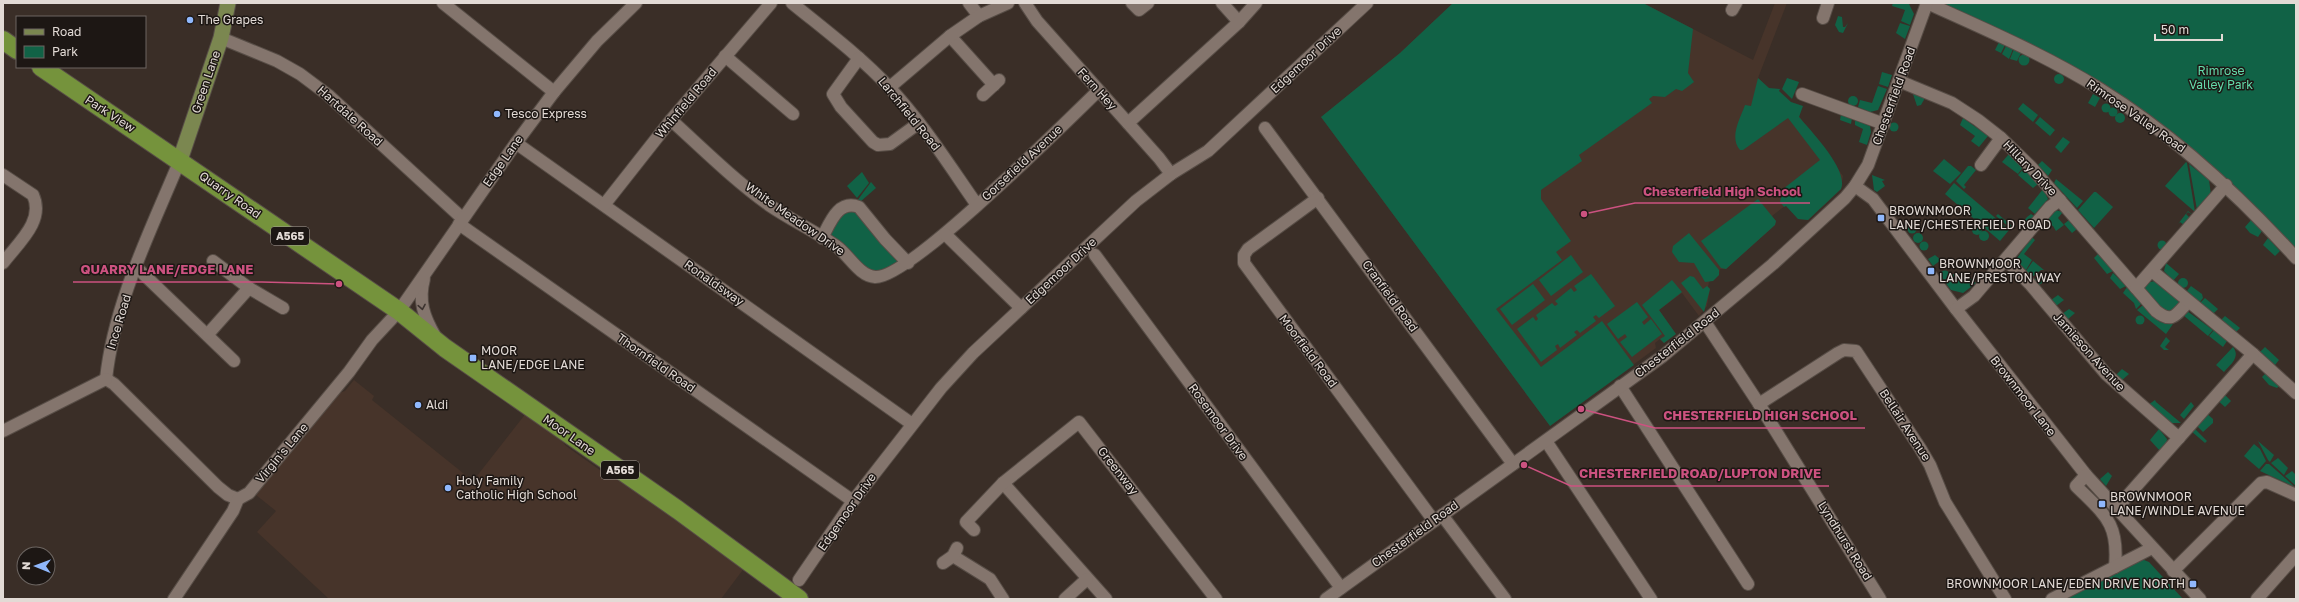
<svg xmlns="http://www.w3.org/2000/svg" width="2299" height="602" font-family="'Golos Text',sans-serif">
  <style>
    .built { fill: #47342a }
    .green { fill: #116246 }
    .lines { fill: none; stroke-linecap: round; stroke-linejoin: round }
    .minor-casing { stroke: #574d46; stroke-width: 14 }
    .major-casing { stroke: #574d46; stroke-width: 17 }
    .highway-casing { stroke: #574d46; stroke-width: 20 }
    .minor { stroke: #84756d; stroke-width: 12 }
    .major { stroke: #7b8750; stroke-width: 15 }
    .highway { stroke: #75933c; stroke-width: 18 }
    .oneway { stroke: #3c332f }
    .poi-dot { fill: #90b8fd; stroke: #1d1714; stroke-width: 1.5 }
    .labels { text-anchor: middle; stroke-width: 3; stroke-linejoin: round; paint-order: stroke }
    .shield { fill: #1d1714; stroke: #a7a09b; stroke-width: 1 }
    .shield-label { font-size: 11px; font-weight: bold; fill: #e2dad5 }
    .poi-label { font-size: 12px; fill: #e2dad5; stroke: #1d1714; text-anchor: start }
    .street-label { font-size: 12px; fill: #e2dad5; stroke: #1d1714 }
    .park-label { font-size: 12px; fill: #65dcac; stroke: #1d1714 }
    .leader { fill: none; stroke: #cc5280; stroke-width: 1.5 }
    .callout-dot { fill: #cc5280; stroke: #1d1714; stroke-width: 1.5 }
    .callout-label { font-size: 13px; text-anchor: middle; font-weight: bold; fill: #cc5280; stroke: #1d1714; stroke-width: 3; stroke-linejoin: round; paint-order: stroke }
  </style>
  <rect width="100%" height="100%" fill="#3a2e27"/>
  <g class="built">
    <path d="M1453,3H1643L1753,60L1775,3H1787L1758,78L1799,116L1843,176L1841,189L1808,220L1798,219L1786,205L1772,216L1776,221L1775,225L1726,269H1720L1719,275L1709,282L1708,287L1710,289L1707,306L1699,316L1682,293L1659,310L1676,334L1664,343L1660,339L1655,343L1656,348L1550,426L1321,117L1400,53Z"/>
    <path d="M354,380L374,396L372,400L473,481L527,412L553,431L566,446L604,473L622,480L745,567L721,599H329L257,532L276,511L256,495L339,393L345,391Z"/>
  </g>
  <g class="green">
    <path d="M1453,3H1643L1693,29L1688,73L1694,82L1682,91L1676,89L1665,97L1653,96L1649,99L1652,103L1579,155L1582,161L1541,190V199L1571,241L1556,252L1562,260L1496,309L1541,367L1602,321L1634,365L1550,426L1321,117L1400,53Z"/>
    <path d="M1893,3L1909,4L1914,14L1910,25L1901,21L1905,10L1892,6Z"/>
    <path d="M1936,3H2296V253L2115,95Z"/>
    <path d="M1838,16L1842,17L1843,27H1845L1848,23L1843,33L1839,32L1835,25Z"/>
    <path d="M1900,23L1910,26L1905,39L1896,33Z"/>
    <path d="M1999,42L2005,45L2001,53L1995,50Z"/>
    <path d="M2006,46L2013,49L2009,59L2002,54Z"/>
    <path d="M2014,49L2021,53L2017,61L2010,59Z"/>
    <circle cx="2024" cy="60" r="5.5"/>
    <path d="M1882,72L1892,75L1888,87L1879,84Z"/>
    <circle cx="2059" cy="79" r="5"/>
    <path d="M1758,78L1769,88L1780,89L1779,91L1791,102L1803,106L1799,117C1811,131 1849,170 1841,189L1808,220L1798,219L1786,206L1784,207L1780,202L1783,189L1820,160L1788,118L1743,150H1740C1729,137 1740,119 1745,105L1751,106Z"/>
    <path d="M1787,78L1799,82L1792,99L1782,89Z"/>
    <path d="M1878,86L1887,89L1878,110L1870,112L1858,107L1860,100L1872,103Z"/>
    <path d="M1913,94L1925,98L1921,105L1917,106Z"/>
    <path d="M2093,94L2100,98L2095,107L2088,103Z"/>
    <circle cx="1853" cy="101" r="5"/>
    <path d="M2023,103L2038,115L2033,122L2018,109Z"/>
    <circle cx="2106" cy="108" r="4.5"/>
    <circle cx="2113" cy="112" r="4.5"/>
    <circle cx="2120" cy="118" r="5"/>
    <path d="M1841,114L1852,118L1851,124L1840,120Z"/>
    <path d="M2040,117L2055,130L2050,136L2035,123Z"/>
    <path d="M1963,118L1988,136L1979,147L1971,141L1975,136L1960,125Z"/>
    <path d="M1855,120L1870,126L1871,132L1867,145L1859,142L1863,129L1855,125Z"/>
    <circle cx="1894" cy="127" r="4.5"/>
    <path d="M2063,137L2070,142L2061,153L2055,147Z"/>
    <path d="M2009,154L2023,167L2018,174L2002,162Z"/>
    <path d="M1944,159L1961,173L1950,184L1933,171Z"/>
    <path d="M2042,161L2052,170L2048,176L2038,165Z"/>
    <path d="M2186,162L2187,163L2195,212L2165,186Z"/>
    <path d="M2189,164L2209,180L2211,195L2197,210Z"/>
    <path d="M1968,166H1971L1976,170L1964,185L1966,187L1964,189L1956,181Z"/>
    <path d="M2024,168L2038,184L2033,188L2018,175Z"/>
    <path d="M862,172L869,183L857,198L847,186Z"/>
    <path d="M1872,175L1885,180L1882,181L1885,186L1877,192L1874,190Z"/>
    <path d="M2056,179L2083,201L2077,208L2054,183Z"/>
    <path d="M871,182L876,188L860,202L857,201Z"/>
    <path d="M1954,183L2006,227L2009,230L2000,241L1945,194Z"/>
    <circle cx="1705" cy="194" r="5"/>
    <path d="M2043,189L2048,199L2035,214L2028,208Z"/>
    <path d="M2094,192H2096L2113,207L2094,228L2078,210Z"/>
    <path d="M1758,199L1776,221L1775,225L1726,269L1721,268L1701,241Z"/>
    <path d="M856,210L895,253L899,263L872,273L832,240L829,232L839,214Z"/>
    <path d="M2055,210L2063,212L2058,218L2064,225L2056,231L2053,226L2044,221Z"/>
    <path d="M2188,211L2193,215L2188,212L2186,214L2190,218L2184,225L2180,222L2178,224Z"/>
    <path d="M1998,214L2012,226L2010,228L1996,216Z"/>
    <path d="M2031,214L2034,216L2023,228L2020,226L2027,217Z"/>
    <path d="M2069,220L2077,229L2072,233L2064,224Z"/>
    <path d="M2251,220L2262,231L2258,237L2250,233L2245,227Z"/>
    <circle cx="1912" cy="229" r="4.5"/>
    <circle cx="1977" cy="230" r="5"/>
    <circle cx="1984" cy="236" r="5"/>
    <path d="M1689,233L1719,270V275L1713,281L1705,282L1694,263L1679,262L1672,252L1673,246Z"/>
    <circle cx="1918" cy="238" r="5"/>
    <path d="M2032,237L2035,240L2024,254L2032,260L2026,270L2019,263L2017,258Z"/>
    <path d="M2268,238L2280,251L2275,256L2263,245Z"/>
    <circle cx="2162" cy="245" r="4.5"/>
    <circle cx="1924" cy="246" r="4.5"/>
    <path d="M2099,253L2113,271L2107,274L2094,258Z"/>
    <path d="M1571,255L1583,272L1551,296L1539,280Z"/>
    <path d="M1935,255L1941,260L1933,266L1928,259Z"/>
    <path d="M2033,261L2044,270H2041L2032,277L2026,271Z"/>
    <path d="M2166,263L2179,274L2173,281L2164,271Z"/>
    <circle cx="1945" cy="275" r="4.5"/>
    <path d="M2113,273L2126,286L2120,289L2110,278Z"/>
    <path d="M1591,274L1615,306L1599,318L1596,315L1593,317L1596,321L1580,333L1577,330L1574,332L1577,335L1560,348L1558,344L1555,346L1557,350L1541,362L1517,329L1533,317L1536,321L1538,319L1536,315L1552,303L1555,306L1558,304L1555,301L1571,288L1574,292L1577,290L1574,286Z"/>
    <path d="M1954,274L1957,276L1960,274L1965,279L1968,277L1976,283L1963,293L1951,290L1944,281Z"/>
    <path d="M2040,275L2045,281L2039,285L2034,280Z"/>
    <path d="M1690,276L1694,277L1703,289L1707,286L1710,289L1704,312L1681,283Z"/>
    <circle cx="2183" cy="283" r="5"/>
    <path d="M1672,280L1682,292L1659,310L1676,334L1664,343L1660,339L1665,336L1642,305Z"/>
    <path d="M2155,281L2181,302L2177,310L2165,313L2143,287L2150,282Z"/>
    <path d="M1533,284L1545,300L1512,325L1500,309Z"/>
    <path d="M2191,286L2202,294L2203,298L2199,303L2186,292Z"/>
    <path d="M2127,287L2142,303L2136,309L2134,303L2123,293Z"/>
    <path d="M2058,295L2064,300L2056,306L2051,300Z"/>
    <path d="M2205,298L2218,309L2213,314L2200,303Z"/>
    <path d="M1637,302L1648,317L1642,322L1644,325L1651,319L1662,334L1632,357L1620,342L1627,337L1625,334L1618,339L1607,324Z"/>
    <path d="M2143,305L2160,322L2173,324L2166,334L2137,310Z"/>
    <path d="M2069,309L2075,313L2067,320L2062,314Z"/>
    <path d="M2187,311L2213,330L2208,336L2183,315Z"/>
    <circle cx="2140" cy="320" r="4.5"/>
    <path d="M2225,316L2240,328L2236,332L2221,320Z"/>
    <path d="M2214,330L2227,341L2223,347L2209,336Z"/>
    <path d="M2166,337L2170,341L2165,347L2169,350H2164L2160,346Z"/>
    <path d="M2233,347C2241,357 2230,365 2224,372L2216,365Z"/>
    <path d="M2265,347L2279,360L2275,365L2260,352Z"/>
    <path d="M2122,369L2129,374L2121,381L2116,375Z"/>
    <path d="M2266,373L2280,385L2277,388L2269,385L2262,377Z"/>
    <path d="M2222,392L2231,401L2225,407L2216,399Z"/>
    <path d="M2155,400L2156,402L2181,423H2170L2148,405Z"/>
    <path d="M2191,402L2194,406L2184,419L2180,415Z"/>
    <path d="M2205,412L2213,419V423L2203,432L2195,424Z"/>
    <path d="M2193,427L2207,441L2205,443L2191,431Z"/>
    <path d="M2159,429L2167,439L2166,445L2160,451L2150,440Z"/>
    <path d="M2258,441L2274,455L2270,462L2268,460Z"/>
    <path d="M2254,444L2260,449L2266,461L2259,469L2244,456Z"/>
    <path d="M2278,458L2288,468L2284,475L2271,463Z"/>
    <path d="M2266,464H2269L2295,487L2260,471Z"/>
    <path d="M2292,471L2296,475V486L2285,476Z"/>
    <path d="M2108,472L2112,476L2106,486L2100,479Z"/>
    <path d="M2144,560L2149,562L2183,599H2065L2137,561Z"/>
  </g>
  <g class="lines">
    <defs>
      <g id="minor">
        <path d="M443,3L554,92"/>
        <path d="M792,3C825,30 860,56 889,87C922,122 949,165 977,205"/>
        <path d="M969,3L979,16"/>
        <path d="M1025,3L1037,21L1159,158L1171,174"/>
        <path d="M1132,3L1139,10L1148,3"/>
        <path d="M1222,3L1239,22"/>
        <path d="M1927,3C1985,29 2045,55 2100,89C2174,135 2238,194 2296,258"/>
        <path d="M1732,10L1736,3"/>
        <path d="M1823,18L1828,3"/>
        <path d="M950,36L994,85"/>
        <path d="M221,38L277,61L300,74L328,95L462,218"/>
        <path d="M725,56L793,114"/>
        <path d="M859,58L833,94L841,107L873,142L878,145L890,144L919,123"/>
        <path d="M1899,81L1952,103L1978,120L2001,138L2031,167L2156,311C2172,324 2176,315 2188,302"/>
        <path d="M890,87L950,36L979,16L1008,3"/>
        <path d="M1802,94L1884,124"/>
        <path d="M983,95L999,80"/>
        <path d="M671,120C703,149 734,180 769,205C791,220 815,231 836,246C849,255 859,276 875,277C908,280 1067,121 1098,91"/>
        <path d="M1128,123L1239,22L1256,3"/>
        <path d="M1265,128L1513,464"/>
        <path d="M516,143L912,424"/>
        <path d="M1981,165L2001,138"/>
        <path d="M3,175L33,195C45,221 18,243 3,263"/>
        <path d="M1855,186L1873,199L1956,309L2086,475L2200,599"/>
        <path d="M1318,198L1248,249L1244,255V263L1434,521"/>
        <path d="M604,205L671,120L771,3"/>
        <path d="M459,224L853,501"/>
        <path d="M945,234L1021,308"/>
        <path d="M822,238C830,223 838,199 859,207L885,239L908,263"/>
        <path d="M1095,255L1341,588"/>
        <path d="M2006,260L2030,284L2106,374L2179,438"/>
        <path d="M213,261L249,288L283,308"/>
        <path d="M136,267L234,361"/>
        <path d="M2152,271L2253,354L2296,393"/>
        <path d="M424,279C418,301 424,317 435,336"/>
        <path d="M2136,288L2226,185"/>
        <path d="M1956,309L1974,296L2050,207L2060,200"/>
        <path d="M1705,322L1759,404L1880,599"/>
        <path d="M208,334L249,288"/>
        <path d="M106,379C114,303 151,230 180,160"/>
        <path d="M106,379L114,384L218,487L228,495L238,499"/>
        <path d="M1620,386L1748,584"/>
        <path d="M1759,404L1838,353L1844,350L1856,351L1920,448L1930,465L1945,502L2005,599"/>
        <path d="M3,431L106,379"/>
        <path d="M1546,441L1651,599"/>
        <path d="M2086,475L2076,486C2105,515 2119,523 2115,567"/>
        <path d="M1003,483L1106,599"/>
        <path d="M2116,509L2253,354"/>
        <path d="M1442,515L1505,599"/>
        <path d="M974,530L966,522L1003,483L1079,422L1216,599"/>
        <path d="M953,556L990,579L1003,599"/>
        <path d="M943,563L953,556L957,548"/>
        <path d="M2173,571L2261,483L2267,482L2296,495"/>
        <path d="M799,580L853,501L941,388L973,353L1136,201L1171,174L1208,151L1367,3"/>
        <path d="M174,599L233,511L238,499L249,493L349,372L372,340L399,311L516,143L554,92L597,41L636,3"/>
        <path d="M1065,599L1087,579"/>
        <path d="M1326,599L1663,356L1773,264L1845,198L1855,186L1868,165L1927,3"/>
        <path d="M2052,599L2152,548"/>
        <path d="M2257,599L2296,555"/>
      </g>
      <path id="major" d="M180,160L221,38L228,3"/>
      <g id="highway">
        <path d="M3,40L17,50"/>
        <path d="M41,67L399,311L445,348L678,510L799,599"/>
      </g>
    </defs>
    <use href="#minor" class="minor-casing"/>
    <use href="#major" class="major-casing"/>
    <use href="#highway" class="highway-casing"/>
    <use href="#minor" class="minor"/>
    <use href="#major" class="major"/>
    <use href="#highway" class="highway"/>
  </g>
  <defs><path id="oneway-chevron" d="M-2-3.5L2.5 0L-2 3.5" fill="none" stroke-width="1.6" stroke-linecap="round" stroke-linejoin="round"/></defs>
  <use class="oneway" href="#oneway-chevron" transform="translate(422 307) rotate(80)"/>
  <g class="poi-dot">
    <circle cx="190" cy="20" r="4"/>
    <circle cx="497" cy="114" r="4"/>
    <rect x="1877" y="214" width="8" height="8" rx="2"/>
    <rect x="1927" y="267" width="8" height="8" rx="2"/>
    <rect x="469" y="354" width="8" height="8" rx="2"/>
    <circle cx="418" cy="405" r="4"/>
    <circle cx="448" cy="488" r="4"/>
    <rect x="2098" y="500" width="8" height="8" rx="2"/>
    <rect x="2189" y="580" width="8" height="8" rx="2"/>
  </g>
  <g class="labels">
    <g class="shield">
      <rect x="271" y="227" width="38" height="18" rx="3"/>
      <rect x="601" y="461" width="38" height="18" rx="3"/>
    </g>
    <g class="shield-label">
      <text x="290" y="240">A565</text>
      <text x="620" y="474">A565</text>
    </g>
    <g class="poi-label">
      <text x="198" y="24">The Grapes</text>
      <text x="505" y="118">Tesco Express</text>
      <text x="1889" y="215">BROWNMOOR<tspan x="1889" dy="14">LANE/CHESTERFIELD ROAD</tspan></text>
      <text x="1939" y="268">BROWNMOOR<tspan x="1939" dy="14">LANE/PRESTON WAY</tspan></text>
      <text x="481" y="355">MOOR<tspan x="481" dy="14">LANE/EDGE LANE</tspan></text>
      <text x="426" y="409">Aldi</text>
      <text x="456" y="485">Holy Family<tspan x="456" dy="14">Catholic High School</tspan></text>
      <text x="2110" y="501">BROWNMOOR<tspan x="2110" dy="14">LANE/WINDLE AVENUE</tspan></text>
      <text x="2185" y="588" text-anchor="end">BROWNMOOR LANE/EDEN DRIVE NORTH</text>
    </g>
    <g class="street-label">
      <text transform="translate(1306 60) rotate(-43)" y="4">Edgemoor Drive</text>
      <text transform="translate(206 82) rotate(-71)" y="4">Green Lane</text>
      <text transform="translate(1097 89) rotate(48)" y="4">Fern Hey</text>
      <text transform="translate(1894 96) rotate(-70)" y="4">Chesterfield Road</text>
      <text transform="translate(686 103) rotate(-50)" y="4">Whinfield Road</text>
      <text transform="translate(110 114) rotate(33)" y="4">Park View</text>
      <text transform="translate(909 114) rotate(51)" y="4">Larchfield Road</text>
      <text transform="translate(350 116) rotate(42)" y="4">Hartdale Road</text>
      <text transform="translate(2136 116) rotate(35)" y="4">Rimrose Valley Road</text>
      <text transform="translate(503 161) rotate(-55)" y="4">Edge Lane</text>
      <text transform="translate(1022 163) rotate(-43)" y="4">Gorsefield Avenue</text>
      <text transform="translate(2030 168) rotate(46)" y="4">Hillary Drive</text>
      <text transform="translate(230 195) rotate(35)" y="4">Quarry Road</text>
      <text transform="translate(795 219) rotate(35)" y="4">White Meadow Drive</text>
      <text transform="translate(1061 271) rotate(-43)" y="4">Edgemoor Drive</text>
      <text transform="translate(714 283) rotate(35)" y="4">Ronaldsway</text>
      <text transform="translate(1390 296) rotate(54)" y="4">Cranfield Road</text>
      <text transform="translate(119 322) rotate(-73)" y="4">Ince Road</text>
      <text transform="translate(1677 343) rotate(-38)" y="4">Chesterfield Road</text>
      <text transform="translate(1308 351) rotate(53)" y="4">Moorfield Road</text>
      <text transform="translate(2089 352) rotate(48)" y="4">Jamieson Avenue</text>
      <text transform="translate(656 363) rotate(35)" y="4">Thornfield Road</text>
      <text transform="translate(2023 396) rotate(52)" y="4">Brownmoor Lane</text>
      <text transform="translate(1218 422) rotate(54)" y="4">Rosemoor Drive</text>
      <text transform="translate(1905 425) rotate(57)" y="4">Bellair Avenue</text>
      <text transform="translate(569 435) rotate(35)" y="4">Moor Lane</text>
      <text transform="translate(282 453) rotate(-50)" y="4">Virgin's Lane</text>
      <text transform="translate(1118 471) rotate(52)" y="4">Greenway</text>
      <text transform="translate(847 512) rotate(-55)" y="4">Edgemoor Drive</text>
      <text transform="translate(1415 534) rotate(-36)" y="4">Chesterfield Road</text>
      <text transform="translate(1845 541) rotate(58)" y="4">Lyndhurst Road</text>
    </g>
    <g class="park-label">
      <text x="2221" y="75">Rimrose<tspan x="2221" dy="14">Valley Park</tspan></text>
    </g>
  </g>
  <path class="leader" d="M1584 214L1635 203H1810M339 284L262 282H73M1581 409L1655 428H1865M1524 465L1571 486H1829"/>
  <g class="callout-dot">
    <circle cx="1584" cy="214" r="4"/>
    <circle cx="339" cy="284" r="4"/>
    <circle cx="1581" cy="409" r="4"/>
    <circle cx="1524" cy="465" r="4"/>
  </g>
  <g class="callout-label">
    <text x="1722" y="196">Chesterfield High School</text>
    <text x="167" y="274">QUARRY LANE/EDGE LANE</text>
    <text x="1760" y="420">CHESTERFIELD HIGH SCHOOL</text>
    <text x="1700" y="478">CHESTERFIELD ROAD/LUPTON DRIVE</text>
  </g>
  <rect width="2299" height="602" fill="none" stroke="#e2dad5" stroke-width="8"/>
  <rect x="16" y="16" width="130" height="52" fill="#1d1714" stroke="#6c6561"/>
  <rect x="24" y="29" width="20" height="6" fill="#7b8750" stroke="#6c6561"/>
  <text x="52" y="36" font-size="12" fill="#e2dad5">Road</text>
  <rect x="24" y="46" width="20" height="12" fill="#116246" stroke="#6c6561"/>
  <text x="52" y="56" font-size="12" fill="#e2dad5">Park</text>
  <g transform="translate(36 566) rotate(271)"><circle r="19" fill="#1d1714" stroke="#6c6561"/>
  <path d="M0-3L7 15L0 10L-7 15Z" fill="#90b8fd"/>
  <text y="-6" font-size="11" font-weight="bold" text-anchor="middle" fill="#e2dad5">N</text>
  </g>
  <path d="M2155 34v6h67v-6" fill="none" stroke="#e2dad5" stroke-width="2"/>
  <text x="2161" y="34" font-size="12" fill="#e2dad5" stroke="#1d1714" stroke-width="3" paint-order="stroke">50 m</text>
</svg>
